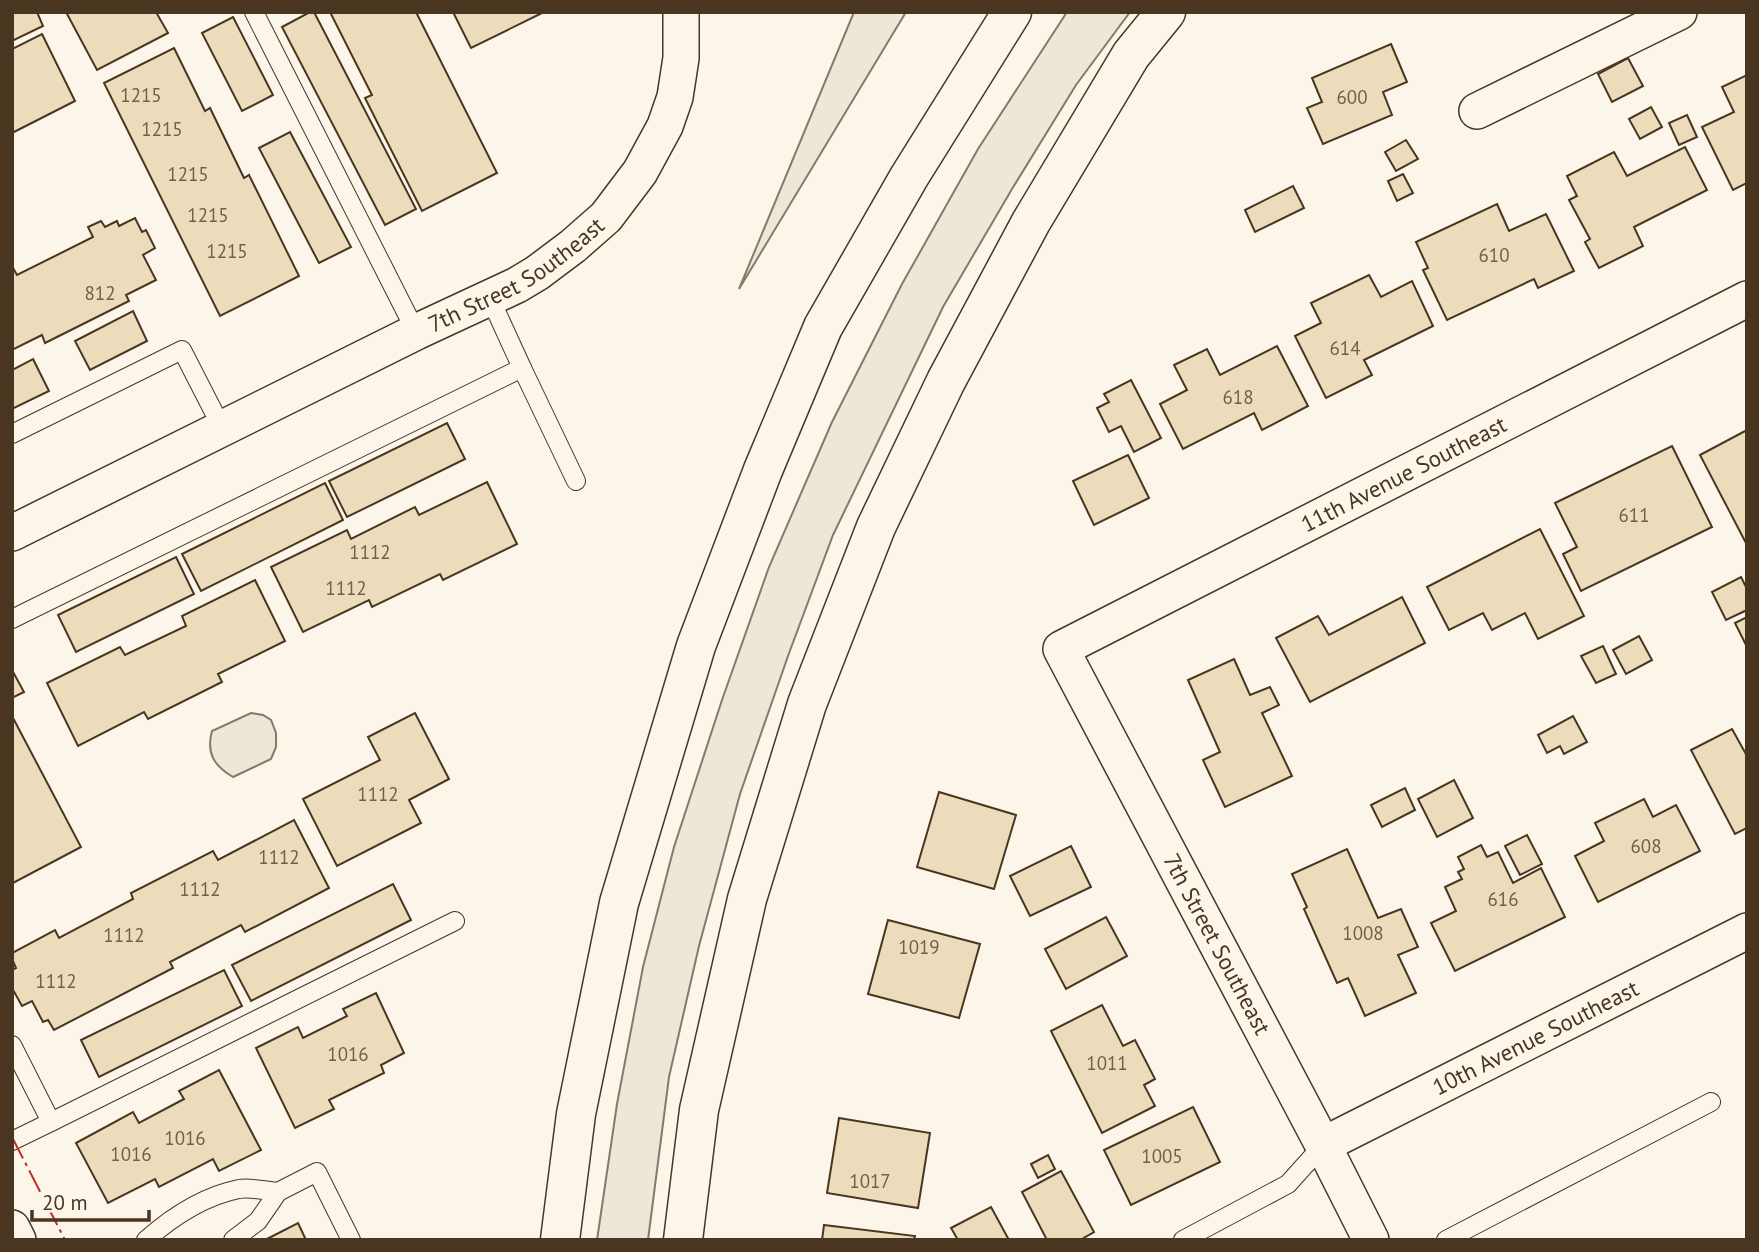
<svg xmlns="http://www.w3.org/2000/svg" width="1759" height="1252" font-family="'PT Sans',sans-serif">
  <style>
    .green { fill: #ede6d9; stroke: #887966; stroke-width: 2 }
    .building { fill: #ecdcbc; stroke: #4a3520; stroke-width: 2 }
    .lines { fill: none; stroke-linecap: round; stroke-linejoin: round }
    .service-casing { stroke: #4a3520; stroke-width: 20 }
    .minor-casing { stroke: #4a3520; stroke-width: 38 }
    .motorway-casing { stroke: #4a3520; stroke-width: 41 }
    .service { stroke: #fbf6e9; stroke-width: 18 }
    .minor { stroke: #fbf6e9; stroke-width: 35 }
    .motorway { stroke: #fbf6e9; stroke-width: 38 }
    .power { stroke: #c62828; stroke-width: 2; stroke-dasharray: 24 5 3.5 5; stroke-linecap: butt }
    .labels { text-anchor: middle; stroke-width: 5; stroke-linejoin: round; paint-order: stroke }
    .number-label { font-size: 19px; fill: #725f47 }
    .street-label { font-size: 23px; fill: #4a3520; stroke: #fbf6e9 }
  </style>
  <rect width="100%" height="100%" fill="#fbf6e9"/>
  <g class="green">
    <path d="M854,12H906L739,289Z"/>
    <path d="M1067,12H1130L1076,85L1012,189L943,307L833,535L788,656L740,794L699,946L669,1077L648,1240H597L617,1104L643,967L674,847L722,700L769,567L832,422L902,284L978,149Z"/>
    <path d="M251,713L263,715L271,720L276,733V747L271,759L233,777C214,766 206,753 212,731Z"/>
  </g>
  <g class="building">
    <path d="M12,12H37L43,26L12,41Z"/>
    <path d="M66,12H156L168,33L97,70Z"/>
    <path d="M310,12H314L416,209L385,225L282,27Z"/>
    <path d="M330,12H416L497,173L422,211L365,98L372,95Z"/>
    <path d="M453,12H544L471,48Z"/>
    <path d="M233,17L273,95L242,111L202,33Z"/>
    <path d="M42,34L75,101L12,133V49Z"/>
    <path d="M1391,44L1407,82L1383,92L1392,115L1323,144L1307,108L1322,102L1312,78Z"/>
    <path d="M174,48L205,111L210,108L244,178L249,175L299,276L220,316L104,83Z"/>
    <path d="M1628,58L1643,86L1612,102L1598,74Z"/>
    <path d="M1747,75V183L1733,190L1702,127L1734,112L1722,87Z"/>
    <path d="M1651,107L1662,127L1640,139L1629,119Z"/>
    <path d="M1687,115L1697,137L1679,145L1669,123Z"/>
    <path d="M290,132L351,247L319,263L259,148Z"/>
    <path d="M1406,140L1418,159L1396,171L1385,152Z"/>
    <path d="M1685,147L1707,190L1634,227L1643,246L1599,268L1585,242L1590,239L1569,200L1577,196L1567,176L1614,152L1627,176Z"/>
    <path d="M1403,174L1413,193L1397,201L1388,181Z"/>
    <path d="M1293,186L1304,208L1255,232L1245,210Z"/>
    <path d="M1497,204L1509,231L1546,214L1574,271L1538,288L1534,279L1447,320L1423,270L1428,268L1416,242Z"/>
    <path d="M135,218L142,232L146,230L155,248L143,255L156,280L126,295L129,301L45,343L42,335L12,350V266L17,275L93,237L88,227L101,221L105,227L117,221L119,226Z"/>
    <path d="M1369,275L1381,297L1412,281L1433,326L1364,360L1372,375L1326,398L1295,336L1321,323L1311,303Z"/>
    <path d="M133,311L147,341L90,370L75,341Z"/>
    <path d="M1277,346L1308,406L1262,430L1254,413L1183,449L1160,404L1187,390L1174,365L1207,349L1220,375Z"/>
    <path d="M33,359L49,391L12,409V370Z"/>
    <path d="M1131,380L1161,438L1134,452L1121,426L1109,432L1097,408L1109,402L1104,394Z"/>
    <path d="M447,423L465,459L347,517L329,481Z"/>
    <path d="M1747,430V545L1700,455Z"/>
    <path d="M1672,446L1712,527L1581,591L1563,554L1577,547L1555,503Z"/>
    <path d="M1128,455L1149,498L1094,525L1073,481Z"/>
    <path d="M487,482L517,544L443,580L440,574L372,607L369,600L303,632L271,567L347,530L351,539L415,507L419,515Z"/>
    <path d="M325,483L343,520L201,591L182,554Z"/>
    <path d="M1540,529L1584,616L1538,639L1525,613L1492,630L1483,613L1449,630L1427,587Z"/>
    <path d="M176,557L194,594L76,652L58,615Z"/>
    <path d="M1741,577L1747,589V610L1726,620L1712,592Z"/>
    <path d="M255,580L285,641L218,674L222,682L148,719L144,712L78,746L47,683L120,647L125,655L186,626L182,616Z"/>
    <path d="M1402,597L1425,643L1310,702L1276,638L1318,616L1329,635Z"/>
    <path d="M1747,617V644L1746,645L1735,623Z"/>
    <path d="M1639,636L1652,660L1626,674L1613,650Z"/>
    <path d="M1603,646L1616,674L1596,683L1581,656Z"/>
    <path d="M1234,659L1250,695L1270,687L1279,705L1262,713L1292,776L1225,807L1203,760L1220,752L1188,680Z"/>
    <path d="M12,670L24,692L12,698Z"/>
    <path d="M415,713L449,779L409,800L421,823L337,866L303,799L380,760L368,737Z"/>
    <path d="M12,716L81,847L13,883L12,882Z"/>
    <path d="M1573,716L1587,742L1564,754L1560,746L1547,753L1538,735Z"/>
    <path d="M1732,729L1747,756V828L1735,834L1691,750Z"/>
    <path d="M1454,780L1473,818L1437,837L1418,799Z"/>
    <path d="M1405,788L1415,810L1382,827L1371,805Z"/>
    <path d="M939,792L1016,815L994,889L917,867Z"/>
    <path d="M1644,799L1653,817L1676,805L1700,851L1598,902L1575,856L1604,841L1595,823Z"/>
    <path d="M294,820L329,888L245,932L241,925L170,962L173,968L54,1030L48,1020L43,1022L32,1001L22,1006L12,988V970L16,968L12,959V953L55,930L59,938L133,899L131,893L213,851L218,860Z"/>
    <path d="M1527,835L1542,864L1520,875L1505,846Z"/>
    <path d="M1481,845L1487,857L1498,852L1513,883L1541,868L1565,917L1455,971L1431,923L1456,911L1445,887L1462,879L1458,872L1464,869L1458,857Z"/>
    <path d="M1071,846L1091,887L1030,916L1010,876Z"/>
    <path d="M1347,849L1378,918L1401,909L1418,947L1398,955L1416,993L1365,1016L1348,978L1337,983L1304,909L1307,907L1292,874Z"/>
    <path d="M393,884L411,920L251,1001L232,965Z"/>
    <path d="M1106,917L1127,956L1066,989L1045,949Z"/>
    <path d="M888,920L980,944L959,1018L868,994Z"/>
    <path d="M224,970L242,1006L99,1077L81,1040Z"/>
    <path d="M376,993L404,1053L381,1065L384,1073L329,1100L334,1109L295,1128L256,1048L298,1027L303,1038L347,1016L343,1009Z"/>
    <path d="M1102,1005L1123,1046L1135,1040L1155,1079L1144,1085L1155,1106L1102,1133L1051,1031Z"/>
    <path d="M219,1070L261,1150L219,1171L213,1159L159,1187L155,1179L108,1203L76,1143L133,1112L139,1123L184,1099L179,1091Z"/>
    <path d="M1193,1107L1220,1162L1131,1205L1104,1150Z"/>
    <path d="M839,1118L930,1133L918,1208L827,1193Z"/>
    <path d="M1048,1155L1055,1169L1038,1178L1031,1164Z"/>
    <path d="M1061,1171L1094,1232L1080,1240H1047L1022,1192Z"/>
    <path d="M991,1207L1009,1240H958L951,1228Z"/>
    <path d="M298,1223L306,1240H265Z"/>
    <path d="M824,1225L915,1236L914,1240H822Z"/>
  </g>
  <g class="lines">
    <defs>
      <g id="service">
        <path d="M254,12L416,332"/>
        <path d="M490,298L522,368"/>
        <path d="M12,434L182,350L222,428"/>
        <path d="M12,619L522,368L576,481"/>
        <path d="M12,1045L51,1122L455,921"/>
        <path d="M12,1141L51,1122"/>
        <path d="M146,1240C172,1217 204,1196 239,1189C251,1187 266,1191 278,1192"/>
        <path d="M233,1240L258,1221L278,1192L317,1172L351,1240"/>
        <path d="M1183,1240L1288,1184L1323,1145"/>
        <path d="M1446,1240L1711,1102"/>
      </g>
      <g id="minor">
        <path d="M1477,111L1679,12"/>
        <path id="s1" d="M12,533L416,332L517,285L537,273L573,246L606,217L640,172L665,126L675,97L681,58V12"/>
        <path id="s2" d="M1323,1145L1747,931"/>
        <path d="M12,1228L18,1240"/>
        <path id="s3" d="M1371,1240L1323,1145L1061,649L1747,299"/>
      </g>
      <g id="motorway">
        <path d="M560,1240L576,1114L619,903L696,646L763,470L823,327L909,177L1012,12"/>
        <path d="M683,1240L699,1110L747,899L807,704L876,527L946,381L1031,222L1131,55L1166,12"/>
      </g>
    </defs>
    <use href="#service" class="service-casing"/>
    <use href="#minor" class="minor-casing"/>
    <use href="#motorway" class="motorway-casing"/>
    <use href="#service" class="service"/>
    <use href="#minor" class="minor"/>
    <use href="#motorway" class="motorway"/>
    <path class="power" d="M12,1137L65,1240"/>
  </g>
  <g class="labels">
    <g class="number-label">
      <text x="141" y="102">1215</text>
      <text x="1352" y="104">600</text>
      <text x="162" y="136">1215</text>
      <text x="188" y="181">1215</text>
      <text x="208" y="222">1215</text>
      <text x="227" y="258">1215</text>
      <text x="1494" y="262">610</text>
      <text x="100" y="300">812</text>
      <text x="1345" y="355">614</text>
      <text x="1238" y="404">618</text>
      <text x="1634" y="522">611</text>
      <text x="370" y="559">1112</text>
      <text x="346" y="595">1112</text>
      <text x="378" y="801">1112</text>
      <text x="1646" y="853">608</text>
      <text x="279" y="864">1112</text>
      <text x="200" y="896">1112</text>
      <text x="1503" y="906">616</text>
      <text x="1363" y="940">1008</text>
      <text x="124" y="942">1112</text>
      <text x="919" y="954">1019</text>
      <text x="56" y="988">1112</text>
      <text x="348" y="1061">1016</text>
      <text x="1107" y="1070">1011</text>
      <text x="185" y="1145">1016</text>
      <text x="131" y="1161">1016</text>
      <text x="1162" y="1163">1005</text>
      <text x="870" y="1188">1017</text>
    </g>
    <g class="street-label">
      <text dy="8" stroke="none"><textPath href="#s1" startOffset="567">7th Street Southeast</textPath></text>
      <text dy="8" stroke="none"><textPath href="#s3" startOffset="1052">11th Avenue Southeast</textPath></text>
      <text transform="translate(1217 944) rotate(62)" y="8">7th Street Southeast</text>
      <text dy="8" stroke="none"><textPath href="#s2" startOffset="238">10th Avenue Southeast</textPath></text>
    </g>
  </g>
  <rect width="1759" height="1252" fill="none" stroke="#4a3520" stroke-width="28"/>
  <path d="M32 1210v10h117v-10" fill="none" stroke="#4a3520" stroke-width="3.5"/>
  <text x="42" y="1210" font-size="21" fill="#4a3520" stroke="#fbf6e9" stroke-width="5" paint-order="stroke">20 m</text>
</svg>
